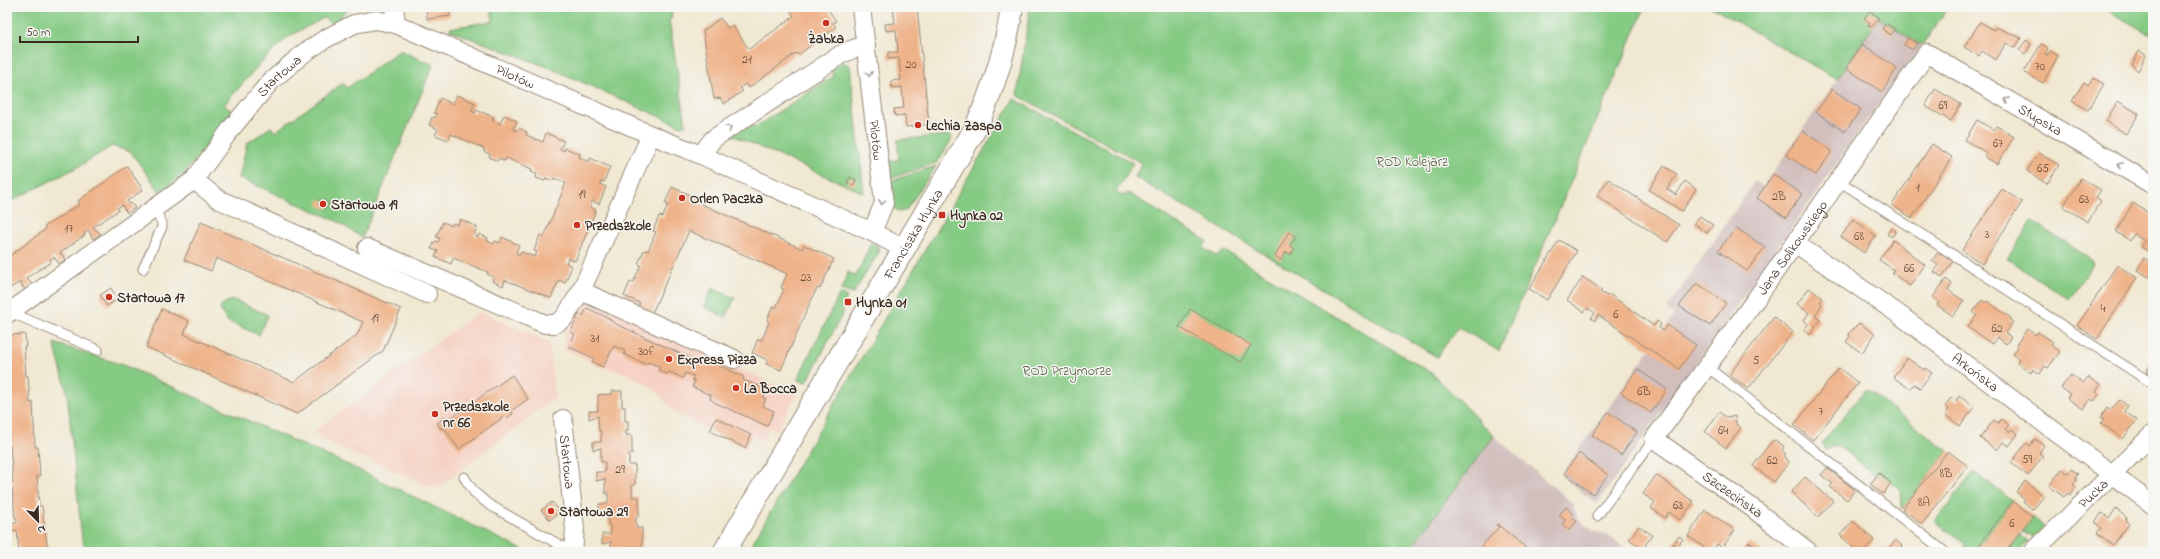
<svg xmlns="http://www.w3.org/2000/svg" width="2160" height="559" font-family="'Indie Flower',sans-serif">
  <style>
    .built { fill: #f6d2c4 }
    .industrial { fill: #d1bfbe }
    .green { fill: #86cb84; stroke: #607a51 }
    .building { fill: #efb38a }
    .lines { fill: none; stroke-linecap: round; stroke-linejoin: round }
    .service-casing { stroke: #968978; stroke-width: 11 }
    .minor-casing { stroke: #968978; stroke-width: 20 }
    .tertiary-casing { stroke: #968978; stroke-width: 24 }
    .service { stroke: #fff; stroke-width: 9 }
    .minor { stroke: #fff; stroke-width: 18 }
    .tertiary { stroke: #fff; stroke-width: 22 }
    .oneway { stroke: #a79f9a }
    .poi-dot { fill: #c8321e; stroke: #f6f6f2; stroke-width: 1.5 }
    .labels { text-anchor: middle; stroke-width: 3; stroke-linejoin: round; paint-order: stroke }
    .number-label { font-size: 12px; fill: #684c39 }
    .poi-label { font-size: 14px; font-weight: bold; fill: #3b2a1e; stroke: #f6f6f2; text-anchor: start }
    .street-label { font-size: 14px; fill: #3b2a1e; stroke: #f6f6f2 }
    .park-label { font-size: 14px; fill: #525a3d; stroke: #f6f6f2 }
  </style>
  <rect width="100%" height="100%" fill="#f6f6f2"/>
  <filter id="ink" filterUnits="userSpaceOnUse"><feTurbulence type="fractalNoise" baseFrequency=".025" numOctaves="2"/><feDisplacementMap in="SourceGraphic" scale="8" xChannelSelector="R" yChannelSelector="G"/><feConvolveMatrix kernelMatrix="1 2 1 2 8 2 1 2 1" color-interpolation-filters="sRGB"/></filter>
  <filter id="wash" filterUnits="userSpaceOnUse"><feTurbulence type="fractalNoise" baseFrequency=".012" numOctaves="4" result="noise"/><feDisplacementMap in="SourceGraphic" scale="16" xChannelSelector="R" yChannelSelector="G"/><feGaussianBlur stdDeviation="0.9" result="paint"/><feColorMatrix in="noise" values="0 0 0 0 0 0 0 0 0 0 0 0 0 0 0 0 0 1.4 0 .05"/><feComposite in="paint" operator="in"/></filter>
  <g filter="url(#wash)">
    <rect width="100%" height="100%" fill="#f0e8d1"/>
    <g class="built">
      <path d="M590,301L797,395L777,430L770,427L763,440L751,435L745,448L676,413L668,405L656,390L636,378L619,371L603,367L565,349L564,333L573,312Z"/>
      <path d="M479,312L549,342L555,398L436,489L320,439L314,431Z"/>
    </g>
    <g class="industrial">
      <path d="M1879,18L1923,46L1879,104L1597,504L1561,475L1674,315L1667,309L1755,181L1763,187Z"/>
      <path d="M1494,436L1572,503L1578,519L1593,531L1608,535L1629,552H1408Z"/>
    </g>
    <g class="green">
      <path d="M7,7H351L342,14L339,23L333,25L324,18L288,37L257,67L224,105L233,112L184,174L160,192L131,152L112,146L78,167L17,198L7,205Z"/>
      <path d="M491,7H680L671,13L672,18L669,20L686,125L681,126L550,68L449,30L450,28L493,21Z"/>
      <path d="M1030,7H1645L1499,351L1458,327L1437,357L1135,177L1142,163L1017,95Z"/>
      <path d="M1711,7H1948L1924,43L1919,44L1879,18L1837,79Z"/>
      <path d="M2101,7H2153V36Z"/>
      <path d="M400,50L433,65L362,238L337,221L239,178L247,143L271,127L275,132L343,83L347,88Z"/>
      <path d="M841,62L850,65L864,193L732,135L748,124L755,127L834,76L830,70Z"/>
      <path d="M1014,99L1133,163L1116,192L1123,196L1128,193L1207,241L1203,248L1216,256L1225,251L1432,373L1494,436L1408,552H747Z"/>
      <path d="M948,135L952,137L951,140L938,162L891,178L889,161L899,160L897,140Z"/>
      <path d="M936,166L906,210L901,212L893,208L891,181Z"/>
      <path d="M2032,221L2094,262L2069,299L2007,259Z"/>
      <path d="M871,243L877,245L879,252L853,294L841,290L848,272L856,276Z"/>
      <path d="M712,288L735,298L726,317L704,307Z"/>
      <path d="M840,293L847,297L841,309L844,311L807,382L799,381L798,378Z"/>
      <path d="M234,300L268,315L259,335L227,321L220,309C224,302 227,301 234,300Z"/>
      <path d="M54,343L123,365L357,469L527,552H87L82,539L67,392Z"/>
      <path d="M1866,389L1948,451L1902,509L1901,490L1879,474L1875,475L1837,445L1826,450L1822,443Z"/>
      <path d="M1974,472L2013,501L1974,552H1964L1965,544L1935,521Z"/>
      <path d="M2033,517L2044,527L2033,537L2023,530Z"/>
      <path d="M2020,534L2028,540V543L2019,552H2006Z"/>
    </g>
    <g id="blocks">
      <g class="building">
        <path d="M426,7H449L450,16L427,19Z"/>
        <path d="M790,7H829L827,8L836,21L833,23L836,27L798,55L796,53L749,88L745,84L740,88L743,91L724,104L720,98L714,99L703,31L720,18L728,28L732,25L749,49L794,16L788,8Z"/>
        <path d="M893,7H917L929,124L906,127L905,115L895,116L894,109L904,108L902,87L892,88L891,81L901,80L899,58L888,59V52H898L896,30L886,31L885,24L895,23Z"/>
        <path d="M1870,11L1879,18L1872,27L1868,25L1870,23L1864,18Z"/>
        <path d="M1980,22L1994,30L1996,27L2021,38L2015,48L2006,43L1996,60L1982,51L1979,56L1964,47Z"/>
        <path d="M1886,23L1895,29L1891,35L1882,29Z"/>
        <path d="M1908,38L1917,44L1913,50L1904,45Z"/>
        <path d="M2026,40L2031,44L2025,54L2019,50Z"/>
        <path d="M1862,44L1897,68L1882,92L1846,68Z"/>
        <path d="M2041,44L2048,49L2045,54L2048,55L2050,51L2058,56L2043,83L2024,72Z"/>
        <path d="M2139,51L2146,55L2138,71L2132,65Z"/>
        <path d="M2093,78L2104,84L2088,110L2072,101L2084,82L2088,85Z"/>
        <path d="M1832,89L1861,109L1845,132L1816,112Z"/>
        <path d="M1935,89L1961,104L1951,121L1925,106Z"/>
        <path d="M457,95L475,103L471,111L475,113L476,110L494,117L492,120L500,124L504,115L517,121L513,129L517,131L519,128L527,132L526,135L543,142L546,133L564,141L560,149L564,151L565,148L580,154L579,157L589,162L590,158L610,167L604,182L601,181L600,184L606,187L599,204L592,201L590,207L596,210L575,261L568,258L566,263L572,266L565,283L559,280L551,298L505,280L503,286L492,281L494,277L487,274L488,272L453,258L451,264L435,257L438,251L431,249L435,241L438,242L440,238L436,237L443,222L452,226L453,223L458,225L460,219L477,227L474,235L478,237L479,234L488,238L487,241L494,244L495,241L500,243L502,237L519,245L516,253L520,255L521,252L535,257L537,252L534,251L540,235L544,237L566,183L554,178L553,181L546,178L545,181L536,178L537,174L531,172L532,169L506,158L505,161L499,158L497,161L489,157L490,154L483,151L485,149L451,134L448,140L435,135L438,129L429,125L432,117L435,118L437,114L434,113L440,98L453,104Z"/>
        <path d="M2118,101L2139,114L2126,134L2106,121Z"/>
        <path d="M1977,120L1994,130L1997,126L2014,137L1997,164L1985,157L1987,153L1965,140Z"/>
        <path d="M1803,131L1832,151L1816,175L1786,155Z"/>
        <path d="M1932,144L1952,157L1912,218L1892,205Z"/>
        <path d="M2039,153L2059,165L2047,184L2027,171Z"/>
        <path d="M127,166L143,190L127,201L129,204L131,203L135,208L127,213L122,205L117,208L119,210L93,227L101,234L93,239L88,230L84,233L85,235L60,253L66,259L59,264L54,257L50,259L51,262L26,278L33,285L25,290L20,282L7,290V258L46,229L44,227L80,204L78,201Z"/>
        <path d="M1664,166L1677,174L1667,189L1676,195L1685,181L1696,189L1682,211L1649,190Z"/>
        <path d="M1773,174L1802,194L1786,218L1757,198Z"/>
        <path d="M850,177L856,180L854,186L847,183Z"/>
        <path d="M2081,178L2101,190L2096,197L2101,201L2088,222L2063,207Z"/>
        <path d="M1608,179L1679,225L1667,242L1597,196Z"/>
        <path d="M672,187L702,200L701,204L767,233L802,249L804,245L834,259L820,289L817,288L809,305L781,370L766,364L768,360L752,353L758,339L762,340L769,322L767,320L773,306L776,308L784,289L781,288L787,274L777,269L689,231L652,313L638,307L640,303L624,296L630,282L633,283L641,265L638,264L644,250L648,251L656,232L653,231L659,216L663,217L668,204L665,203Z"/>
        <path d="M2002,189L2022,202L1982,264L1962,250Z"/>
        <path d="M320,199L329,203L326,209L318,205Z"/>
        <path d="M2133,203L2152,215L2153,254L2141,247L2145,240L2134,234L2130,241L2116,232Z"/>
        <path d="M1700,216L1713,225L1707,233L1694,224Z"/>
        <path d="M1853,219L1876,236L1864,253L1841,237Z"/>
        <path d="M201,222L401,309L383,351L297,414L146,347L162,309L189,321L184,334L294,382L357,335L363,322L216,258L211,271L184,260Z"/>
        <path d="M1736,228L1765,247L1747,271L1718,251Z"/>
        <path d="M1891,228L1896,231L1892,237L1887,234Z"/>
        <path d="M1289,232L1296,236L1290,245L1294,248L1290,254L1286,252L1281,260L1275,256Z"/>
        <path d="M1559,240L1577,251L1547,300L1529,289Z"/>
        <path d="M1893,240L1925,265L1910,286L1892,273L1894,270L1879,260Z"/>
        <path d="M1938,252L1953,261L1942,277L1934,272L1938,265L1932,261Z"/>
        <path d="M2144,258L2153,263V271L2149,277L2137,270Z"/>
        <path d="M2117,265L2137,278L2097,339L2077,326Z"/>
        <path d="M1583,277L1602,290L1600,292L1607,296L1609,294L1654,326L1657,321L1661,324L1659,328L1663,331L1667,325L1696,345L1679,369L1598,315L1595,321L1591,318L1595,313L1588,308L1584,312L1567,300Z"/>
        <path d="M1946,279L1952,284L1948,290L1964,301L1953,316L1937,305L1939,302L1933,297Z"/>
        <path d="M1697,283L1726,303L1710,326L1679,306Z"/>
        <path d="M111,288L118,299L107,306L100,295Z"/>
        <path d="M1809,288L1823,298L1820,302L1822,304L1815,316L1820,320L1810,335L1804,330L1808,324L1804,320L1809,313L1797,304Z"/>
        <path d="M1982,300L1985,303L1987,301L2011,318L2010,320L2013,322L2005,333L2011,337L2006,344L1997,337L1992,344L1968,327L1977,315L1973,312Z"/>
        <path d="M587,308L608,318L614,323L703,364L705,359L744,377L743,380L767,389L763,398L766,399L763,406L774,411L767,426L716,403L710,399L711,395L692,387L695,381L692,380L694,376L685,373L683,378L669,372L667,374L658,370L660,367L648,362L647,365L624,354L625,351L614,346L603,367L592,362L594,358L569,347L575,334L571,332L573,327L579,314L583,316Z"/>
        <path d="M1190,309L1251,345L1240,362L1179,327Z"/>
        <path d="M1774,317L1793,332L1748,389L1729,375Z"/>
        <path d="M1859,323L1875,334L1862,353L1846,342L1850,336L1848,334Z"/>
        <path d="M2027,329L2036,335L2038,332L2053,342L2051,345L2060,352L2048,368L2045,366L2040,374L2033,369L2031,373L2023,367L2017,363L2019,359L2013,355L2018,347L2016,345Z"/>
        <path d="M25,334L26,346L24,347L26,376H28L30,403L33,402L35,447H38L40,476H37L39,506H42L48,552H19L17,530L8,533V524L17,523V518H15L12,488H8L7,491V483H13L10,445L7,446V440H9V434H7V335Z"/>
        <path d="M1907,358L1924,370L1925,368L1932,373L1920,388L1914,384L1910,389L1893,377Z"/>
        <path d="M2153,361V377L2146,372Z"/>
        <path d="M1839,368L1858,383L1813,440L1794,425Z"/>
        <path d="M1637,369L1667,389L1651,413L1621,393Z"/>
        <path d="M512,375L528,399L511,411L513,414L507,418L505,416L459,449L443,427L441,429L437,423L446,417L448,420Z"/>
        <path d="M2071,375L2083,383L2088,377L2100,385L2096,392L2099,394L2094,401L2090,399L2083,409L2067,398L2070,394L2061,388Z"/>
        <path d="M612,391H622V407H625V421H628V430H626V435H632V454H629V465H635V485H632V497H639V516H636V528H642V547H639V552H611V542L602,544V534H611L610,525H608V511L599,513V504H608V493H605V479L596,481V472H605V462H601V448L593,450V442H601V431H599L598,416L589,419V411H598V395L612,394Z"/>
        <path d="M1959,396L1975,407L1960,426L1945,415L1949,410L1945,406L1951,398L1956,401Z"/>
        <path d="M2120,400L2128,406L2124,411L2137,420L2123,439L2101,423L2104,419L2101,417L2107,408L2110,410Z"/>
        <path d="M1608,412L1637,432L1621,455L1592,435Z"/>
        <path d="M1719,412L1727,418L1735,416L1736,424L1741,428L1726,448L1705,432Z"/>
        <path d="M716,418L751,435L745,448L710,431Z"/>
        <path d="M2001,419L2009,425L2005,429L2009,432L2012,429L2018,434L2009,446L2003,442L1997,450L1980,438L1994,420L1998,423Z"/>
        <path d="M2035,439L2044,445L2039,453L2043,456L2028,476L2011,463L2026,443L2030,446Z"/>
        <path d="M1775,440L1784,446L1782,450L1785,453V459L1789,462L1774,482L1753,466L1771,442Z"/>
        <path d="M1948,451L1968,466L1922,524L1902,509Z"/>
        <path d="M1579,453L1608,475L1593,494L1564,473Z"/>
        <path d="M1827,468L1855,490L1847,500L1830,487L1833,484L1821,475Z"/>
        <path d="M2062,469L2068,473L2071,469L2078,474L2075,478L2077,480L2073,485L2076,487L2070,495L2068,493L2064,497L2049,486Z"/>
        <path d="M1879,473L1891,483L1883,494L1870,484Z"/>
        <path d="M1656,475L1694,502L1680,520L1669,512L1665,518L1651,508L1655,502L1643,494Z"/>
        <path d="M1805,477L1833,501L1818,517L1791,492Z"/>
        <path d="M2025,481L2044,496L2033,510L2023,501L2025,499L2016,492Z"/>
        <path d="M2013,501L2033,517L2021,532L2006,552H1974Z"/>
        <path d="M552,502L560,512L550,520L541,510Z"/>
        <path d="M1566,507L1573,513L1571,516L1577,521L1569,530L1562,524L1565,520L1559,515Z"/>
        <path d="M2116,509L2127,518L2125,520L2129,524L2113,545L2097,533L2101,528L2095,522L2102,513L2109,518Z"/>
        <path d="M1705,510L1735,530L1722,548L1717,544L1711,552L1688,536Z"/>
        <path d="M1853,521L1874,540L1864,552H1858L1840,535Z"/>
        <path d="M1497,524L1526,548L1522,552H1473L1475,550L1477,551L1499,527L1496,525Z"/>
        <path d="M1639,526L1652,535L1643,549L1629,539Z"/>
        <path d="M1679,536L1683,539L1677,547L1673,544Z"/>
        <path d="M1896,540L1903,547L1899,552H1885Z"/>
        <path d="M1749,542L1760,550L1762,552H1741Z"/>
        <path d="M2153,545V552H2148Z"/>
      </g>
    </g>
  </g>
  <g filter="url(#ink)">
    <use href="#blocks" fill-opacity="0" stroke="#968978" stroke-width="1"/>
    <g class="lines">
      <defs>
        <g id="service">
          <path d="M1839,181L2153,384"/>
          <path d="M143,269L162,227V223L155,210"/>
          <path d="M10,312L98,350"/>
          <path d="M1706,366L1945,552"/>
          <path d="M464,477L474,492L488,504L572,552"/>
          <path d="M1597,516L1654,439"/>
        </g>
        <g id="minor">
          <path d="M394,7L396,24"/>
          <path id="s1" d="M861,7L884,203L872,232"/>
          <path d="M651,135L581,291L734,359"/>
          <path d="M701,155L713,139L840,55L853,49L866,45"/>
          <path d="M194,180L218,199L427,294"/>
          <path id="s2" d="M1795,243L1897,313L2153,505"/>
          <path d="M367,248L545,324H555L564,318L581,291"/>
          <path id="s3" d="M7,314L194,180L230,130L270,82L304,53L325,39L354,24L376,20L396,24L651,135L701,155L872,232L902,248"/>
          <path id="s4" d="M563,419L575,529L573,552"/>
          <path id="s5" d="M1809,552L1751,507L1654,439L1756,299L1927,53L2153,185"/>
          <path id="s6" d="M2033,552L2153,434"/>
        </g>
        <g id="tertiary">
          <path id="s7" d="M724,552L975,129C993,90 1006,50 1012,7"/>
        </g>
      </defs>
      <use href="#service" class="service-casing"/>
      <use href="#minor" class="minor-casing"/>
      <use href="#tertiary" class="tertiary-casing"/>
      <use href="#service" class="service"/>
      <use href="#minor" class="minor"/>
      <use href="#tertiary" class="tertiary"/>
    </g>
    <defs><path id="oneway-chevron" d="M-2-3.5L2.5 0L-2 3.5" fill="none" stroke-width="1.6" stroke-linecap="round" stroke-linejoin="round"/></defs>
    <g class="oneway">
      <use href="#oneway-chevron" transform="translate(869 74) rotate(83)"/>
      <use href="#oneway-chevron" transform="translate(2007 100) rotate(-150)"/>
      <use href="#oneway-chevron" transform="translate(729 128) rotate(-34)"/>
      <use href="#oneway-chevron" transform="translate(2120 165) rotate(-150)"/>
      <use href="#oneway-chevron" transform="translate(882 202) rotate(97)"/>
    </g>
  </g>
  <g class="poi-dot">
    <circle cx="826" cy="23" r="4"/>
    <circle cx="918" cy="125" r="4"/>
    <circle cx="682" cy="198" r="4"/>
    <circle cx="323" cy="204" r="4"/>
    <rect x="938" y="211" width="8" height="8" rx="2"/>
    <circle cx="577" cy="225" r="4"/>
    <circle cx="109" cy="297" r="4"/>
    <rect x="844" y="298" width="8" height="8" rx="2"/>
    <circle cx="669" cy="359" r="4"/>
    <circle cx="736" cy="388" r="4"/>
    <circle cx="435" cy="414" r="4"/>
    <circle cx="551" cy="511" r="4"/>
  </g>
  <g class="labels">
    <g class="number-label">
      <text x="747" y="63">21</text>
      <text x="911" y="68">20</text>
      <text x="2040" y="70">70</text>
      <text x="1943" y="109">69</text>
      <text x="1998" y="147">67</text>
      <text x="2043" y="172">65</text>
      <text x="1918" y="191">1</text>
      <text x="582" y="198">19</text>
      <text x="1779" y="200">2B</text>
      <text x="2084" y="203">63</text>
      <text x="69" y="232">17</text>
      <text x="1987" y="238">3</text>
      <text x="1859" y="240">68</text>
      <text x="1909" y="272">66</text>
      <text x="806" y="281">23</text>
      <text x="2103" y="312">4</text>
      <text x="1616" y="318">6</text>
      <text x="375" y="322">19</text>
      <text x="1997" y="332">62</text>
      <text x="595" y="342">31</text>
      <text x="646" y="355">30f</text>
      <text x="1756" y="364">5</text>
      <text x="1644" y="395">6B</text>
      <text x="1821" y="415">7</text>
      <text x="1723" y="434">64</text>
      <text x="2027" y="463">59</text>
      <text x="1772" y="464">62</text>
      <text x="620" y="473">29</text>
      <text x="1946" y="477">8B</text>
      <text x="1924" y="506">8A</text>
      <text x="1678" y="509">63</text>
      <text x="2012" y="527">6</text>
    </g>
    <g class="poi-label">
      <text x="826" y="43" text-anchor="middle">Żabka</text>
      <text x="926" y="130">Lechia Zaspa</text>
      <text x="690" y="203">Orlen Paczka</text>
      <text x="331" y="209">Startowa 19</text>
      <text x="950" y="220">Hynka 02</text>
      <text x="585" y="230">Przedszkole</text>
      <text x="117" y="302">Startowa 17</text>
      <text x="856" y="307">Hynka 01</text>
      <text x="677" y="364">Express Pizza</text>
      <text x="744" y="393">La Bocca</text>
      <text x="443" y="411">Przedszkole<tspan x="443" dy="16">nr 66</tspan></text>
      <text x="559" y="516">Startowa 29</text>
    </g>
    <g class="street-label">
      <text dy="5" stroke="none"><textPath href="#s3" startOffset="365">Startowa</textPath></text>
      <text dy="5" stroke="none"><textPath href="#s3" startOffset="630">Pilotów</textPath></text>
      <text dy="5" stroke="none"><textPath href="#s5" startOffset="796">Słupska</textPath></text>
      <text dy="5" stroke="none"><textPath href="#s1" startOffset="134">Pilotów</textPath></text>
      <text dy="5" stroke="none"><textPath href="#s7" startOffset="370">Franciszka Hynka</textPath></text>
      <text dy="5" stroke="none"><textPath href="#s5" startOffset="428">Jana Solikowskiego</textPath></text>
      <text dy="5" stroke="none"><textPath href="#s2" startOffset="222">Arkońska</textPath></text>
      <text dy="5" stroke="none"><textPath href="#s4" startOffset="43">Startowa</textPath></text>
      <text dy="5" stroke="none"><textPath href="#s6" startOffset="84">Pucka</textPath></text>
      <text transform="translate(1733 494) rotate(35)" y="5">Szczecińska</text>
    </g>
    <g class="park-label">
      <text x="1412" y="166">ROD Kolejarz</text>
      <text x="1067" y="375">ROD Przymorze</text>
    </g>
  </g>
  <rect width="2160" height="559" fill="none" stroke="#f6f6f2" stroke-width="24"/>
  <g transform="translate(38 521) rotate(157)" stroke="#f6f6f2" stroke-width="3" paint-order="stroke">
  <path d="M0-3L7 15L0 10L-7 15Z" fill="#3b2a1e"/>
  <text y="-6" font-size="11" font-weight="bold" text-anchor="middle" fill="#3b2a1e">N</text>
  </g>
  <path d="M20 36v6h118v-6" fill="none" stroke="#3b2a1e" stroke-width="2"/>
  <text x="26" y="36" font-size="12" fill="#3b2a1e" stroke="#f6f6f2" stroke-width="3" paint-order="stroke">50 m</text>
</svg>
